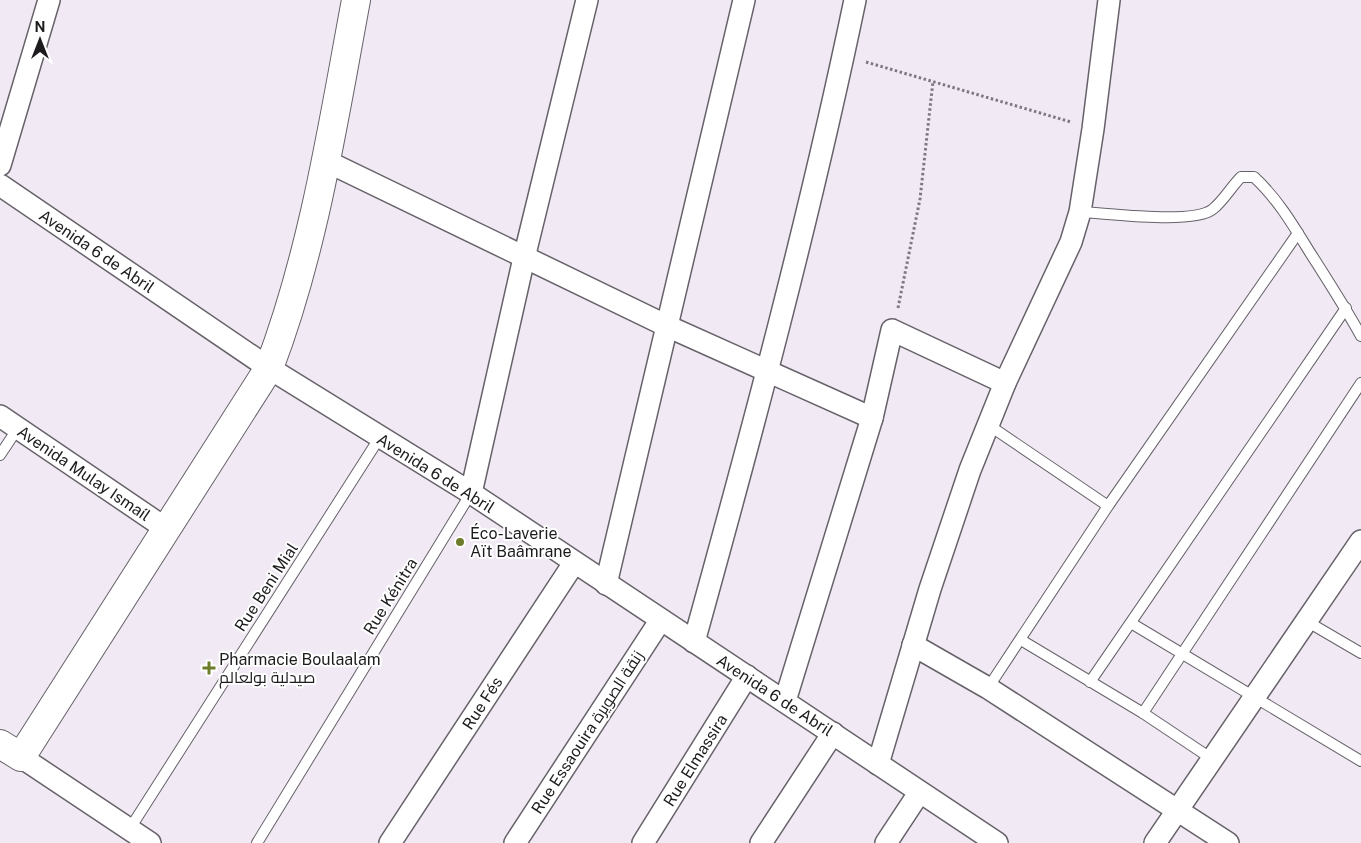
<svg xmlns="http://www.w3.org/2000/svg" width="1361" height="843" font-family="'Public Sans',Cairo,sans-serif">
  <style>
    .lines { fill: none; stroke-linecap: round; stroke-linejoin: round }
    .lane-casing { stroke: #67626a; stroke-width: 12 }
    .street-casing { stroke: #67626a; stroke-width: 24 }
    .secondary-casing { stroke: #67626a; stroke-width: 30 }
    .path { stroke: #7e7980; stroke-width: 3; stroke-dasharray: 2.5 2.5; stroke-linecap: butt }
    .lane { stroke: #fff; stroke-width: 10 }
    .street { stroke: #fff; stroke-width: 21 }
    .secondary { stroke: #fff; stroke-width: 28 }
    .poi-dot { fill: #6d7c2a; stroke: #fff; stroke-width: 2 }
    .labels { text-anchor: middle; stroke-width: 4; stroke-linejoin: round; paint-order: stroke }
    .street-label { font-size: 16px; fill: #1d1b1e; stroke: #fff }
    .poi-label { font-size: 16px; fill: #1d1b1e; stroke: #fff; text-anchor: start }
  </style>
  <rect width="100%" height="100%" fill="#f1eaf4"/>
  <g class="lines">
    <defs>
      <g id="lane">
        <path d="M1080,212C1107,213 1194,225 1213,209C1224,200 1231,187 1241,177H1254C1277,198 1293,225 1309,251C1327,279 1345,307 1361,336"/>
        <path d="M987,424L1108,506"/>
        <path d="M0,455L18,428"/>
        <path d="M1308,622L1361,653"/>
        <path d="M1131,623L1361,761"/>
        <path d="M1021,640L1143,713L1212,759"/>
        <path d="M1090,682L1346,308"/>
        <path d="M988,688L1108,506L1298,233"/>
        <path d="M1143,713L1361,383"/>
        <path d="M129,830L380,437"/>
        <path d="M257,843L471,493"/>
      </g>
      <g id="street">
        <path d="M326,161L667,326L872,418"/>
        <path d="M0,165L49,0"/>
        <path d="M0,185L269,368L471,493L997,843"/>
        <path d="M0,416L168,530"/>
        <path d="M471,493L524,258L587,0"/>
        <path d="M606,584L744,0"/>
        <path d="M694,642C753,429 810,216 855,0"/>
        <path d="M913,645L988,688L1228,843"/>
        <path d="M785,701L872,418L892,330L1005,383"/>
        <path d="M21,757L150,843"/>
        <path d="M878,764L930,589L970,470L1005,383L1071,242L1080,212L1093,129L1109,0"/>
        <path d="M390,843L574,563"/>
        <path d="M515,843L660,621"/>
        <path d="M643,843L747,676"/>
        <path d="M761,843L833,733"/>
        <path d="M886,843L919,793"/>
        <path d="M1155,843L1361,541"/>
      </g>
      <path id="secondary" d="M0,744L21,757L269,368C314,250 333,123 356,0"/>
    </defs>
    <use href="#lane" class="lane-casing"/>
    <use href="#street" class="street-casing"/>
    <use href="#secondary" class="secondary-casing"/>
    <g class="path">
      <path d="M866,62L1071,122"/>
      <path d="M898,308L920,199L933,81"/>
    </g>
    <use href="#lane" class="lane"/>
    <use href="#street" class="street"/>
    <use href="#secondary" class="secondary"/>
  </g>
  <g class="poi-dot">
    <circle cx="460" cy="542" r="5"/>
    <path d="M206.5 660.5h5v5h5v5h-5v5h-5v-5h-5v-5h5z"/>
  </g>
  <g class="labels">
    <g class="street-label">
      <text transform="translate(97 251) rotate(34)" y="6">Avenida 6 de Abril</text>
      <text transform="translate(84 473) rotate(34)" y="6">Avenida Mulay Ismaíl</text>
      <text transform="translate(436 473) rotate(32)" y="6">Avenida 6 de Abril</text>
      <text transform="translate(266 587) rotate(-57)" y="6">Rue Beni Mial</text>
      <text transform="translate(390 596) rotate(-58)" y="6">Rue Kénitra</text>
      <text transform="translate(775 695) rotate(33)" y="6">Avenida 6 de Abril</text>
      <text transform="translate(482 703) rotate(-57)" y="6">Rue Fés</text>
      <text transform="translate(587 732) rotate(-57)" y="6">Rue Essaouira زنقة الصويرة</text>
      <text transform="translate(695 760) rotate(-58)" y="6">Rue Elmassira</text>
    </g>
    <g class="poi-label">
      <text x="470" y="539">Éco-Laverie<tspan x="470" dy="18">Aït Baâmrane</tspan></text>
      <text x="219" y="665">Pharmacie Boulaalam<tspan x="219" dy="18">صيدلية بولعالم</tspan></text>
    </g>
  </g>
  <g transform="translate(40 40)" stroke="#ffffff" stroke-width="4" paint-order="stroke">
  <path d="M0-4L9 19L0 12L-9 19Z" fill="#1d1b1e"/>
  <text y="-8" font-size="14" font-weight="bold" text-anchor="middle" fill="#1d1b1e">N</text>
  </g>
</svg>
